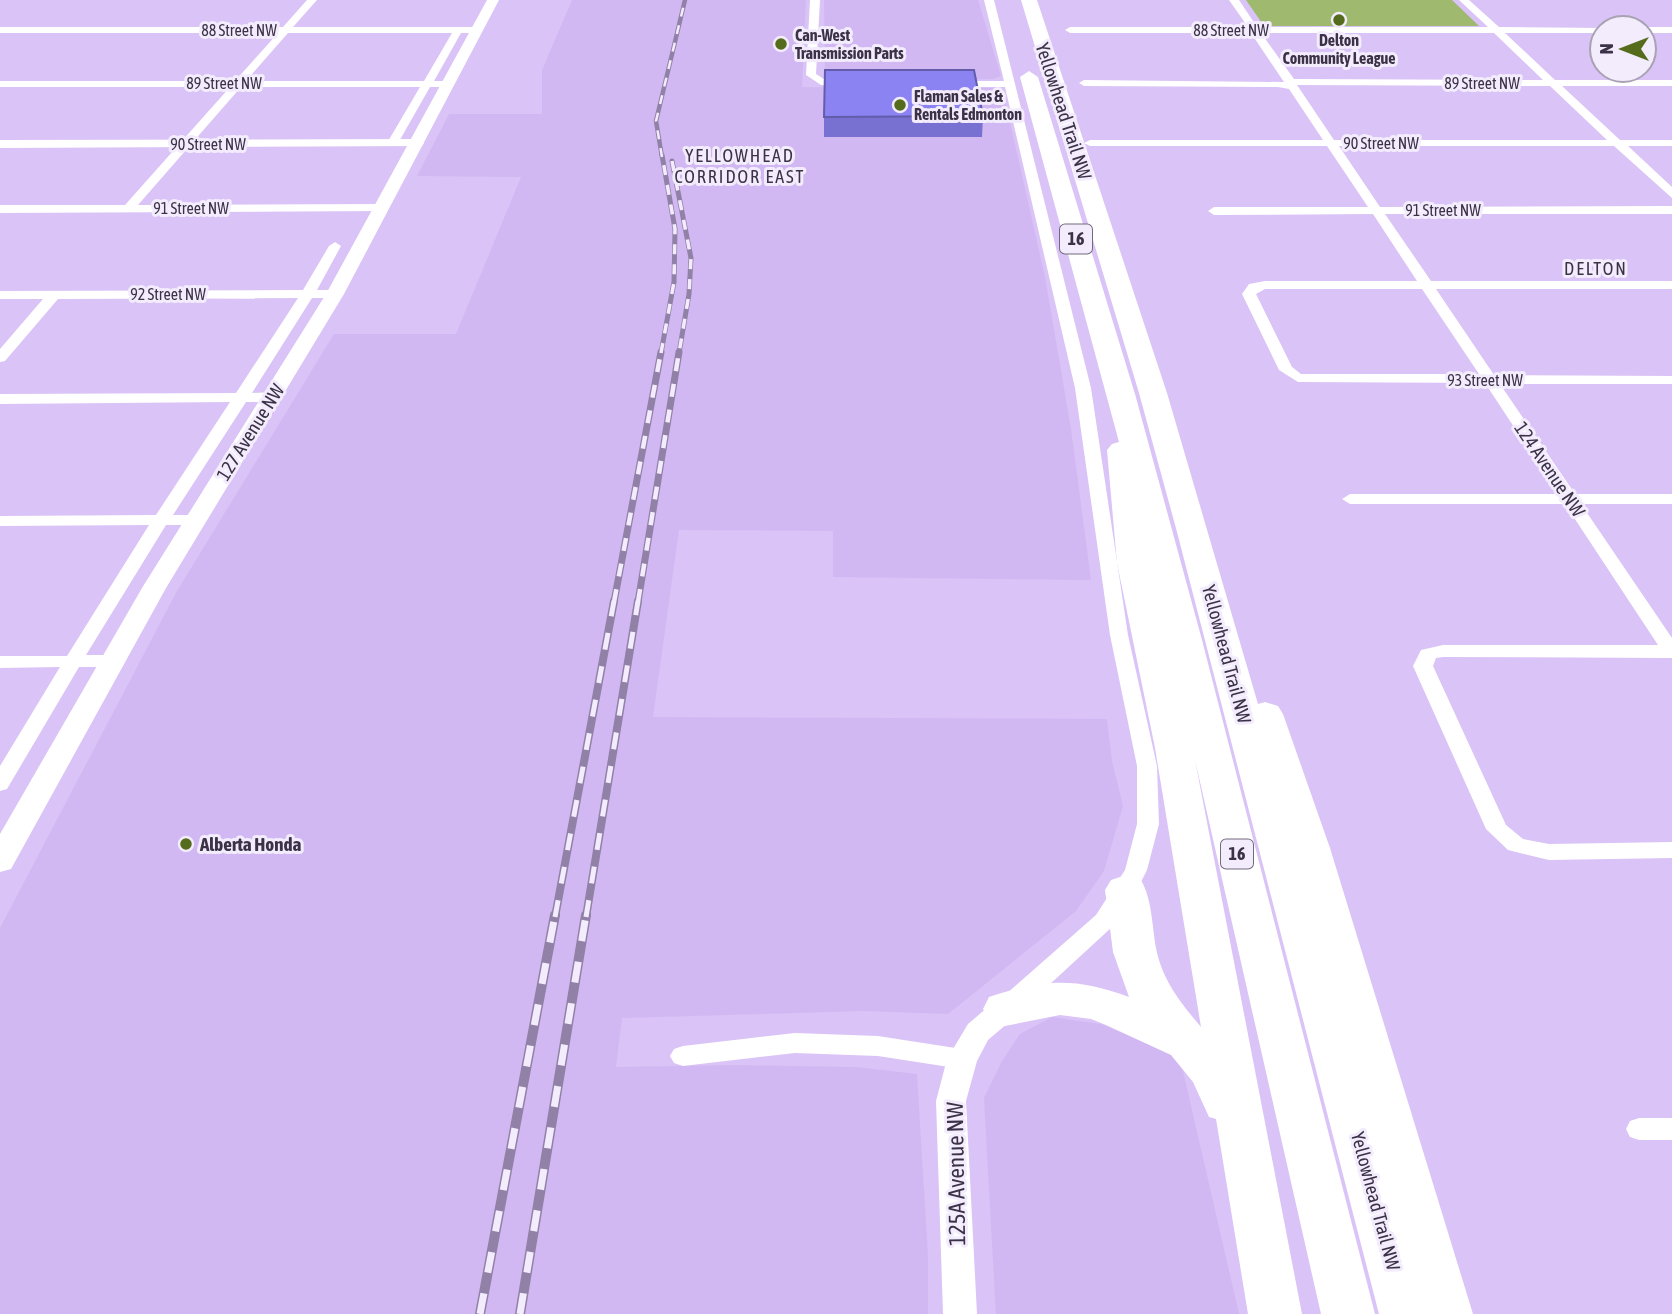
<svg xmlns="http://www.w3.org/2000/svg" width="1672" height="1314" font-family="'Asap Condensed',sans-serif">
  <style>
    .built { fill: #d2b8f2 }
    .green { fill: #9fb96e }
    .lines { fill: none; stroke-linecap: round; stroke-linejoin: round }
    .minor { fill: #fff; fill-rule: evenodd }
    .tertiary { fill: #fff; fill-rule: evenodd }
    .secondary { fill: #fff; fill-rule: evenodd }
    .motorway { fill: #fff; fill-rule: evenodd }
    .rail-far4-casing { stroke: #9281a7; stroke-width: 4.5 }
    .rail-far3-casing { stroke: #9281a7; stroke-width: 5 }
    .rail-far2-casing { stroke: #9281a7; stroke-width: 7 }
    .rail-far1-casing { stroke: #9281a7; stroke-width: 8 }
    .rail-casing { stroke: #9281a7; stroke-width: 10 }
    .rail-far4 { stroke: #f3ecfc; stroke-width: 2.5; stroke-dasharray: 9; stroke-linecap: butt }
    .rail-far3 { stroke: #f3ecfc; stroke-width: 3.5; stroke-dasharray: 10; stroke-linecap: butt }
    .rail-far2 { stroke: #f3ecfc; stroke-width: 4.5; stroke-dasharray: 13; stroke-linecap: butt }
    .rail-far1 { stroke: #f3ecfc; stroke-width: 5; stroke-dasharray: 17; stroke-linecap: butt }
    .rail { stroke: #f3ecfc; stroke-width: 7; stroke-dasharray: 21; stroke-linecap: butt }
    .wall { fill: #7871d1 }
    .building { fill: #8c83f3; stroke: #625caa; stroke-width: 2 }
    .poi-dot { fill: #546c1c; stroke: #f3ecfc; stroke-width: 2.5 }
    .labels { text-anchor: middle; stroke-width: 6; stroke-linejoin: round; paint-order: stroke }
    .far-street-label { font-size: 16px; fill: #3b3247; stroke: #f3ecfc }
    .far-poi-label { font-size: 16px; font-weight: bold; fill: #3b3247; stroke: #f3ecfc; text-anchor: start }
    .far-neighbourhood-label { font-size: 18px; letter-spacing: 2px; fill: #3b3247; stroke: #f3ecfc }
    .shield { fill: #f3ecfc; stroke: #726a7d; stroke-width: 2 }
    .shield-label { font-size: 18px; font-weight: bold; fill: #3b3247 }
    .street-label { font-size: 19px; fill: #3b3247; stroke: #f3ecfc }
    .poi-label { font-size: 19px; font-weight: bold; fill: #3b3247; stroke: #f3ecfc; text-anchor: start }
    .near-street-label { font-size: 23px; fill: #3b3247; stroke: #f3ecfc }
  </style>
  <rect width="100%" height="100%" fill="#dac3f6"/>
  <g class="built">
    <path d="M572,0H806L802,87L992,88L1003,91L1045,277L1071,429L1091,580L833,577V531L679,530L653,717L1107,719L1112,761L1123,806L1104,871L1076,911L948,1014L863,1011L622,1018L616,1067L734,1065L856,1067L917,1074L928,1256V1314H0V928L177,591L334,334H456L521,177L417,176L449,114H542V70Z"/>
    <path d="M824,0H978L1001,76L993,79L834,80L825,77Z"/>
    <path d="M1052,1017L1101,1024L1180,1058L1239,1314H996L984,1098L1002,1061L1020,1034Z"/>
  </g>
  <path class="green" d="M1246,0H1452L1479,26H1264Z"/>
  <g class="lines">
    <g class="minor">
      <path d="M307,0H317L293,27H477L482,30L477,33H461L434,81H448L453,84L448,87H430L397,145L387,143L420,87H241L138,205L382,204L386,205V211L0,213V205H125L230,87H0V81H235L278,33H0V27H283ZM288,33H452L424,81H246Z"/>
      <path d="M810,0H820L816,74L824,79L853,82V86L821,85L806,75Z"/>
      <path d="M984,0H994L1091,388L1128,635L1157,766L1159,824L1147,870L1137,890L1112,927L1023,1009L1014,1011L1005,1009L1002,1002L1005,995L1096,915L1125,870L1137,824V766L1110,635L1075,388L1005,87H953L948,84L953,81H1004Z"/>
      <path d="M1229,0H1239L1257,27H1488L1459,0H1469L1499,27L1605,28H1602V33H1505L1555,80H1672V86H1562L1620,140H1672V146H1628L1672,187V198L1614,146H1339L1380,207L1672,206V214H1385L1431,281H1672V289H1436L1494,375L1672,376V384H1500L1575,494H1672V504H1581L1672,638V658L1443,657L1436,658L1433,666L1506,825L1523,839L1549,844L1672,842V858L1549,860L1508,850L1486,829L1413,666L1421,650L1443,645H1658L1565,504H1350L1342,499L1350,494H1558L1485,383L1298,382L1279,370L1242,294L1249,284L1265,281H1417L1373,214L1214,215L1208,211L1214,207H1368L1327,146H1090L1084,143L1090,140H1323L1289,89L1278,87L1084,86L1079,83L1084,80L1284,82L1251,33H1070L1065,30L1070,27H1248ZM1261,33H1494L1543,80L1294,79ZM1297,85L1550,86L1607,140H1334ZM1265,289H1422L1479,374H1301L1292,367L1256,294Z"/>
      <path d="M1644,27H1672V33H1644V28H1641Z"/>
      <path d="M335,242L341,246L317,290H335L342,294L335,298H312L252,393L272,392L280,397L272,402H246L173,515H195L204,520L195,525H166L86,655H113L123,661L113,667H79L7,789L0,791V766L60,667L0,668V656H67L149,525L0,526V516L156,515L230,402L0,404V394L236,393L298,298L58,299L5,361L0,362V349L43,299H0V291L303,290L329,246Z"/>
      <path d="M795,1033L878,1036L962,1049L971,1052L975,1059L971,1066L962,1069L878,1056L795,1053L683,1066L674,1063L670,1056L674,1049L683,1046Z"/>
      <path d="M1639,1118H1672V1140H1639L1630,1137L1626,1129L1630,1121Z"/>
    </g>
    <g class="tertiary">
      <path d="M417,139L424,143L422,146L0,148V140Z"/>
      <path d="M1005,998L1015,1001L1020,1009L1015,1017L988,1040L977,1061L966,1101L977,1314H943L936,1101L947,1059L968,1024L995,1001Z"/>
    </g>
    <path class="secondary" d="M487,0H499L344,294L166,588L11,869L0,872V834L142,588L326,294Z"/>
    <g class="motorway">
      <path d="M1021,0H1037L1167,393L1258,704L1265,702L1278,706L1283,714L1330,848L1473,1314H1379L1177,532L1139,393Z"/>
      <path d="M1029,71L1038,77L1135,394L1202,640L1375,1314H1321L1195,760L1302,1314H1248L1216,1119L1209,1117L1193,1082L1171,1055L1106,1025L1091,1019L1060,1015L1005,1026L989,1021L983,1009L989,997C1044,979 1075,977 1129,997L1113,952L1105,890L1111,880L1126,875L1141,880C1152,899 1152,925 1156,948C1162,980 1181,1003 1201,1027L1155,748L1117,563L1107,450L1112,444L1119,442L1020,77Z"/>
    </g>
    <defs>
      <path id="rail-far4" d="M662,157L656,121L685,0"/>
      <g id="rail-far3">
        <path d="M672,161L691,258L689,294L679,353"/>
        <path d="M661,353L674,282L675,229L662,155"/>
      </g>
      <g id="rail-far2">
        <path d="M614,602L661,352"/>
        <path d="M638,602L679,352"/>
      </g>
      <g id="rail-far1">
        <path d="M555,917L614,601"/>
        <path d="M586,917L638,601"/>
      </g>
      <g id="rail">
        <path d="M480,1314L555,915"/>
        <path d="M520,1314L586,915"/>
      </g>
    </defs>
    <use href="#rail-far4" class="rail-far4-casing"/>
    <use href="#rail-far3" class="rail-far3-casing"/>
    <use href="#rail-far2" class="rail-far2-casing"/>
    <use href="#rail-far1" class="rail-far1-casing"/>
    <use href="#rail" class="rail-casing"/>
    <use href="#rail-far4" class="rail-far4"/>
    <use href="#rail-far3" class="rail-far3"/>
    <use href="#rail-far2" class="rail-far2"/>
    <use href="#rail-far1" class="rail-far1"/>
    <use href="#rail" class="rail"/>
  </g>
  <path class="wall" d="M983,116L982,137H824V117Z"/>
  <path class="building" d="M825,70H974L983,116L824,117Z"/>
  <g class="poi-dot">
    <circle cx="1339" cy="20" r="7"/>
    <circle cx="781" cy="44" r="7"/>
    <circle cx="900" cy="105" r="7"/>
    <circle cx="186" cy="844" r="7"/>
  </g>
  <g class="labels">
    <g class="far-street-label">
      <text x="239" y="36">88 Street NW</text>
      <text x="1231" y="36">88 Street NW</text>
      <text x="224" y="89">89 Street NW</text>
      <text x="1482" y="89">89 Street NW</text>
      <text x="1381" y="149">90 Street NW</text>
      <text x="208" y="150">90 Street NW</text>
      <text x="191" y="214">91 Street NW</text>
      <text x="1443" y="216">91 Street NW</text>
      <text x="168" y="300">92 Street NW</text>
      <text x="1485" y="386">93 Street NW</text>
    </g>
    <g class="far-poi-label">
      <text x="795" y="41">Can-West<tspan x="795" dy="18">Transmission Parts</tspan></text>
      <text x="1339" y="46" text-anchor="middle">Delton<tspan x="1339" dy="18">Community League</tspan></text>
      <text x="914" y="102">Flaman Sales &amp;<tspan x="914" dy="18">Rentals Edmonton</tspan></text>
    </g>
    <g class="far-neighbourhood-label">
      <text x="740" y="162">YELLOWHEAD<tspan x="740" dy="21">CORRIDOR EAST</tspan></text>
      <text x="1596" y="275">DELTON</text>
    </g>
    <g class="shield">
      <rect x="1060" y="224.5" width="32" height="29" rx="5"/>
      <rect x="1221" y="839.5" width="32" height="29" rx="5"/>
    </g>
    <g class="shield-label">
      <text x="1076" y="245">16</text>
      <text x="1237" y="860">16</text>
    </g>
    <g class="street-label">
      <text transform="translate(1064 111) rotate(72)" y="7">Yellowhead Trail NW</text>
      <text transform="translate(250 432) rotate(-58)" y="7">127 Avenue NW</text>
      <text transform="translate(1550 469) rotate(56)" y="7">124 Avenue NW</text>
      <text transform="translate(1227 654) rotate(75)" y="7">Yellowhead Trail NW</text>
      <text transform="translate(1376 1201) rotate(75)" y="7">Yellowhead Trail NW</text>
    </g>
    <g class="poi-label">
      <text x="200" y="851">Alberta Honda</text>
    </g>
    <g class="near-street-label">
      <text transform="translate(956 1174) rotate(-91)" y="8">125A Avenue NW</text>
    </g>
  </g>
  <g transform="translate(1623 49) rotate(270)"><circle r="33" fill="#f3ecfc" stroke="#a9a2b4" stroke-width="2"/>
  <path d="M0-5L12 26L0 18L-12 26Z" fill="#546c1c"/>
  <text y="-10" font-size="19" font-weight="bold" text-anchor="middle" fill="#3b3247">N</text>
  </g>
</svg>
